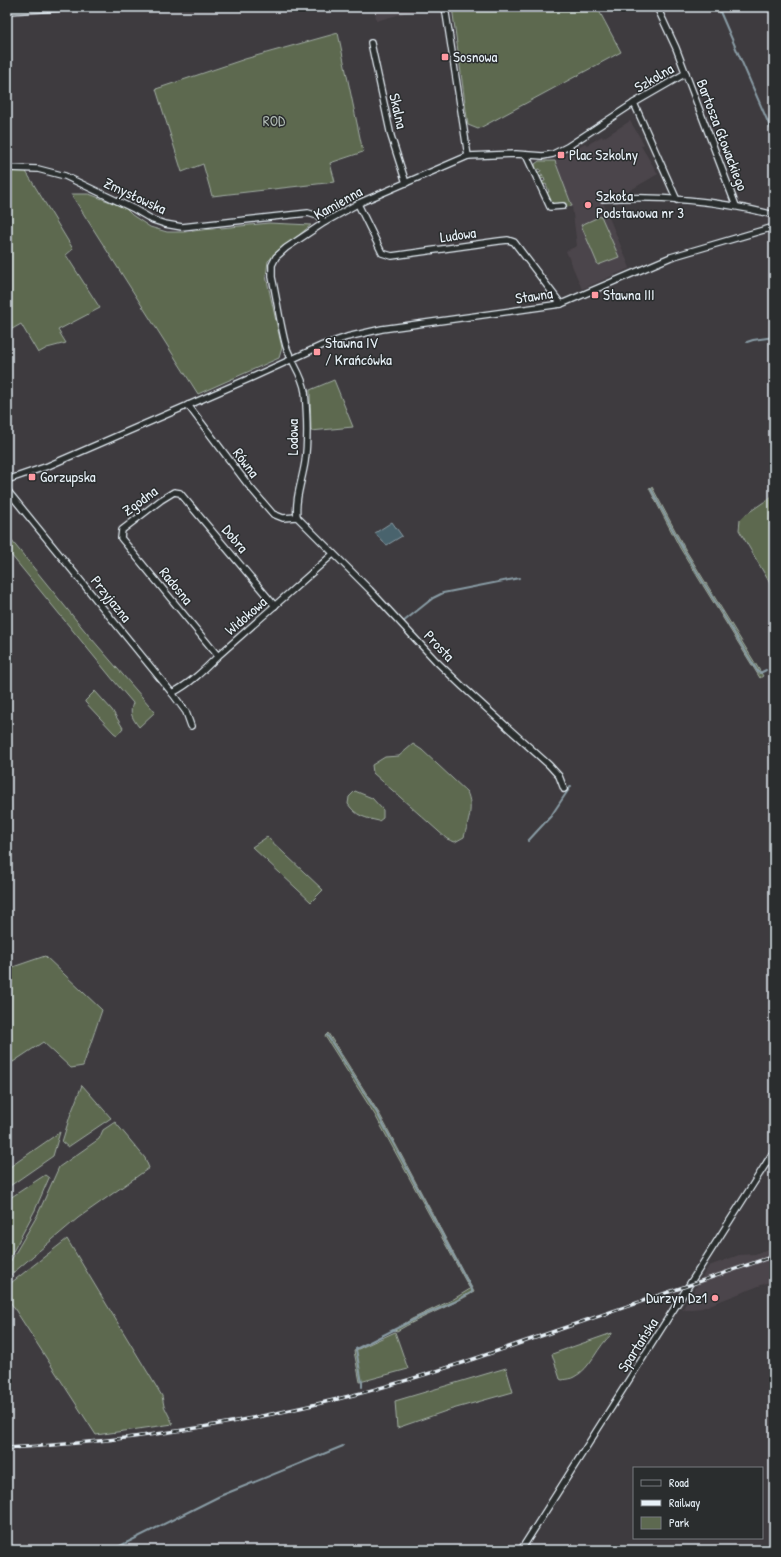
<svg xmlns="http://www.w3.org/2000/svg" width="781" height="1557" font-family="'Patrick Hand',sans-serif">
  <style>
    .built { fill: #4c454b }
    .green { fill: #5d6950; stroke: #a2ada4 }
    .water { fill: #49646d; stroke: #899ca5 }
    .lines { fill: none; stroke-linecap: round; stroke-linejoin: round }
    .stream { stroke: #899ca5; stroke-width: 2 }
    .minor-casing { stroke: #e8f1f8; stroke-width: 8 }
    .minor { stroke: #2a2d2e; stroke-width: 5.5 }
    .rail-casing { stroke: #e8f1f8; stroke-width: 3.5 }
    .rail { stroke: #2a2d2e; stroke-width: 2; stroke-dasharray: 6; stroke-linecap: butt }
    .poi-dot { fill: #ff9aa2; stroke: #2a2d2e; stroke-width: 1.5 }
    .labels { text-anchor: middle; stroke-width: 3; stroke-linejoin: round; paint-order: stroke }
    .poi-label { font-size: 15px; fill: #e8f1f8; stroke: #2a2d2e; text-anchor: start }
    .street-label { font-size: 15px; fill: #e8f1f8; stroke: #2a2d2e }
    .park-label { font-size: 15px; fill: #b0bbb5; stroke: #2a2d2e }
  </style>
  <rect width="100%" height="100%" fill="#3e3b3f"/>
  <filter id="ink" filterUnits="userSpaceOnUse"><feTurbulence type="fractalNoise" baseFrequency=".025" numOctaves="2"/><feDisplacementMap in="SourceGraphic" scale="8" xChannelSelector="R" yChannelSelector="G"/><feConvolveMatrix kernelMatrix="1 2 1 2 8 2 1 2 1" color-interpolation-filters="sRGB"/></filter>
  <g filter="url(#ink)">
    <g class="built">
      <path d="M375,7H426L376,21Z"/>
      <path d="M630,121L644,144L641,146L658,174L622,195L602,197L603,203L630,268L582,289L566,251L577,246L572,206L555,161L585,143L587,145L602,136L603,138Z"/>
      <path d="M774,1247V1280L702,1308L682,1310L709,1266L739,1255L755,1254Z"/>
    </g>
    <g class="green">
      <path d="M452,7H597L621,52L478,129L468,125Z"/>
      <path d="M338,33L363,152L330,163L335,182L212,196L203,164L182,172L156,89L245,59Z"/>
      <path d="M539,161H555L572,206L566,207L565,204L554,205L545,193L549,192L546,184L542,185L541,182L545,181L544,178L539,180L538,177L543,176L542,174L538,175L536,173L541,171L540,169L535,170V164Z"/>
      <path d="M7,170H25L73,249L66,255L100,308L58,330L66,343L47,348L38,353L21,324L7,332Z"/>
      <path d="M71,194H89L124,207L132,215L150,227L167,232H183L269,223L311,225L268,261L266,276L282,348L279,358L198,394Z"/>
      <path d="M601,216L619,257L598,265L581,225Z"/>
      <path d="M334,380L353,427L311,431L310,390Z"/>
      <path d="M652,487L685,549L763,676L760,678L680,548L649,488Z"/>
      <path d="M774,495V590L739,530L740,520L745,515Z"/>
      <path d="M7,535L85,631L155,712L139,727C132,718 129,713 133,703L114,681L7,550Z"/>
      <path d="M95,691L112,710L123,728L117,735L114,733L85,702V701Z"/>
      <path d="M413,744L422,750L467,792C474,807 468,822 464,837L455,842L447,839L373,773L372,765L385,757L399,756Z"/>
      <path d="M355,791L372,798L383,810V818L379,821C365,818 356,816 348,804L349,797Z"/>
      <path d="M267,837L323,890L311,902L252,847Z"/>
      <path d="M45,956L102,1010L83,1066L71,1068L43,1042L7,1066V969Z"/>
      <path d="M328,1033L380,1115L474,1292C449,1307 422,1316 397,1331L394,1330L412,1319L452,1300L470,1289L375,1115L325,1036Z"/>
      <path d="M82,1085L111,1118L68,1147L62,1142L70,1116Z"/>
      <path d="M115,1122L145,1158L149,1168L78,1218L7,1278V1267L37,1216L59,1167L99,1139L103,1130Z"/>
      <path d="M60,1132L53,1156L7,1188V1169Z"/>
      <path d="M45,1175L49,1178L35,1210L7,1263V1200Z"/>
      <path d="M67,1239L162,1396L164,1406L173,1424L96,1435L7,1297V1286Z"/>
      <path d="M395,1332L408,1369L360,1382L354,1351Z"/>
      <path d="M612,1333V1334C597,1346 591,1369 574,1377C571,1379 566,1379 562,1380L560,1379L552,1354Z"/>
      <path d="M506,1368L513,1392L449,1410L397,1428L395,1401Z"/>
    </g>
    <path class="water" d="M392,522L402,536L387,545L383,542L375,533Z"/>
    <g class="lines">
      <g class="stream">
        <path d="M718,7L774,136"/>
        <path d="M747,342L753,340L774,337"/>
        <path d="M651,489L683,549L758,672L760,673L766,670"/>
        <path d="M403,622L433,598L443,593L519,578"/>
        <path d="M528,841L551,816L571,786"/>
        <path d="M327,1035L377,1113L472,1290V1292L454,1302L417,1318L356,1349L362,1383V1387"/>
        <path d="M112,1550L220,1496L343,1446"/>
      </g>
      <defs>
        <g id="minor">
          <path d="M445,7L468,156"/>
          <path d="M657,7L676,48L736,206"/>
          <path d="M7,11L78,7"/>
          <path d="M371,43L391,136L406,183"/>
          <path d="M634,103L686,73"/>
          <path d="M526,155L550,207L563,206"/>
          <path d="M7,168L38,169L65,176L134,209L153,220L165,224L182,227L308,213L318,216L325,222"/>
          <path d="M603,199C657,195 722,201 774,215"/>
          <path d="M358,204L382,253L392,256L499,241L508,240L514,242L561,304"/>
          <path d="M188,405L249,486L273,514L283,518L297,517"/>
          <path d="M7,480L48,466L253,377L323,345L347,337L382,329L561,304L671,257L774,227"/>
          <path d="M7,490L172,693L186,712L191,726"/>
          <path d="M297,517C295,498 302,481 305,462C308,440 307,414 305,392C303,375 291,362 286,346C280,324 277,300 272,277V265L276,257L286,248L325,222L359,203L468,156L516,154L543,156L553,154L567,147L634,103L677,200"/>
          <path d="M297,517L370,590L436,661L463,687L549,765L559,776L564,789"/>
          <path d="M218,656L121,538L122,530L161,500L174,492L180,493L275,606"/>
          <path d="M172,693C190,684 204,670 218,656L333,554"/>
          <path d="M521,1550L774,1151"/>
        </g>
      </defs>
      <use href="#minor" class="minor-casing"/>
      <use href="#minor" class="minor"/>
      <defs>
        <path id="rail" d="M7,1448C128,1442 248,1423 365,1392C429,1375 492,1353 555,1331C628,1306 701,1281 774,1256"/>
      </defs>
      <use href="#rail" class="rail-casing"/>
      <use href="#rail" class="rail"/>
    </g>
  </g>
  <g class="poi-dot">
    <rect x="441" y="53" width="8" height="8" rx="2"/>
    <rect x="557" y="151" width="8" height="8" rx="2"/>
    <circle cx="588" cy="205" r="4"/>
    <rect x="591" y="291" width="8" height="8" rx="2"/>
    <rect x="313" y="348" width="8" height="8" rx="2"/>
    <rect x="28" y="473" width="8" height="8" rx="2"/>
    <circle cx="715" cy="1298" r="4"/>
  </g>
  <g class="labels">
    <g class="poi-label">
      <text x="453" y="62">Sosnowa</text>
      <text x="569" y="160">Plac Szkolny</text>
      <text x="596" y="201">Szkoła<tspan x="596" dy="17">Podstawowa nr 3</tspan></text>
      <text x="603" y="300">Stawna III</text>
      <text x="325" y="348">Stawna IV<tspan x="325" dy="17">/ Krańcówka</tspan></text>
      <text x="40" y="482">Gorzupska</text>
      <text x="707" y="1303" text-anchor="end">Durzyn Dz1</text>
    </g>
    <g class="street-label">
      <text transform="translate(654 78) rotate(-30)" y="5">Szkolna</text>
      <text transform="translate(398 111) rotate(77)" y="5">Skalna</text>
      <text transform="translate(722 135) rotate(69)" y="5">Bartosza Głowackiego</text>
      <text transform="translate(135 196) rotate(25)" y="5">Zmysłowska</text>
      <text transform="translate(338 203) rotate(-29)" y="5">Kamienna</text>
      <text transform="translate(458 235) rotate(-8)" y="5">Ludowa</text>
      <text transform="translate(534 296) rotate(-9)" y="5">Stawna</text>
      <text transform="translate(293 437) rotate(-90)" y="5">Lodowa</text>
      <text transform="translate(246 463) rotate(53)" y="5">Równa</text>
      <text transform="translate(140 501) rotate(-36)" y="5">Zgodna</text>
      <text transform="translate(235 539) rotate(50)" y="5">Dobra</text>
      <text transform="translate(176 586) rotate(51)" y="5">Radosna</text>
      <text transform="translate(111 599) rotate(51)" y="5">Przyjazna</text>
      <text transform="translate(246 616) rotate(-41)" y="5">Widokowa</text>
      <text transform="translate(439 646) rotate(46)" y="5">Prosta</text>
      <text transform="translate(638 1345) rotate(-57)" y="5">Spartańska</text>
    </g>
    <g class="park-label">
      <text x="274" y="126">ROD</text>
    </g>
  </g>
  <rect width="781" height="1557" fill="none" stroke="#2a2d2e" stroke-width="24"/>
  <rect x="12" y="12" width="757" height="1533" fill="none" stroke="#e8f1f8" stroke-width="1.5" filter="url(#ink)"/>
  <rect x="633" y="1467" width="130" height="72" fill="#2a2d2e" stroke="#767b7f"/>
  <rect x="641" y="1480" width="20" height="6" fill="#2a2d2e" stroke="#767b7f"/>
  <text x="669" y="1487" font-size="12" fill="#e8f1f8">Road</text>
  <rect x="641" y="1500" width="20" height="6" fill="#e8f1f8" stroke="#767b7f"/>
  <text x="669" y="1507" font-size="12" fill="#e8f1f8">Railway</text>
  <rect x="641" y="1517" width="20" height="12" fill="#5d6950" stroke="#767b7f"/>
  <text x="669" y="1527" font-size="12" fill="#e8f1f8">Park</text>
</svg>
